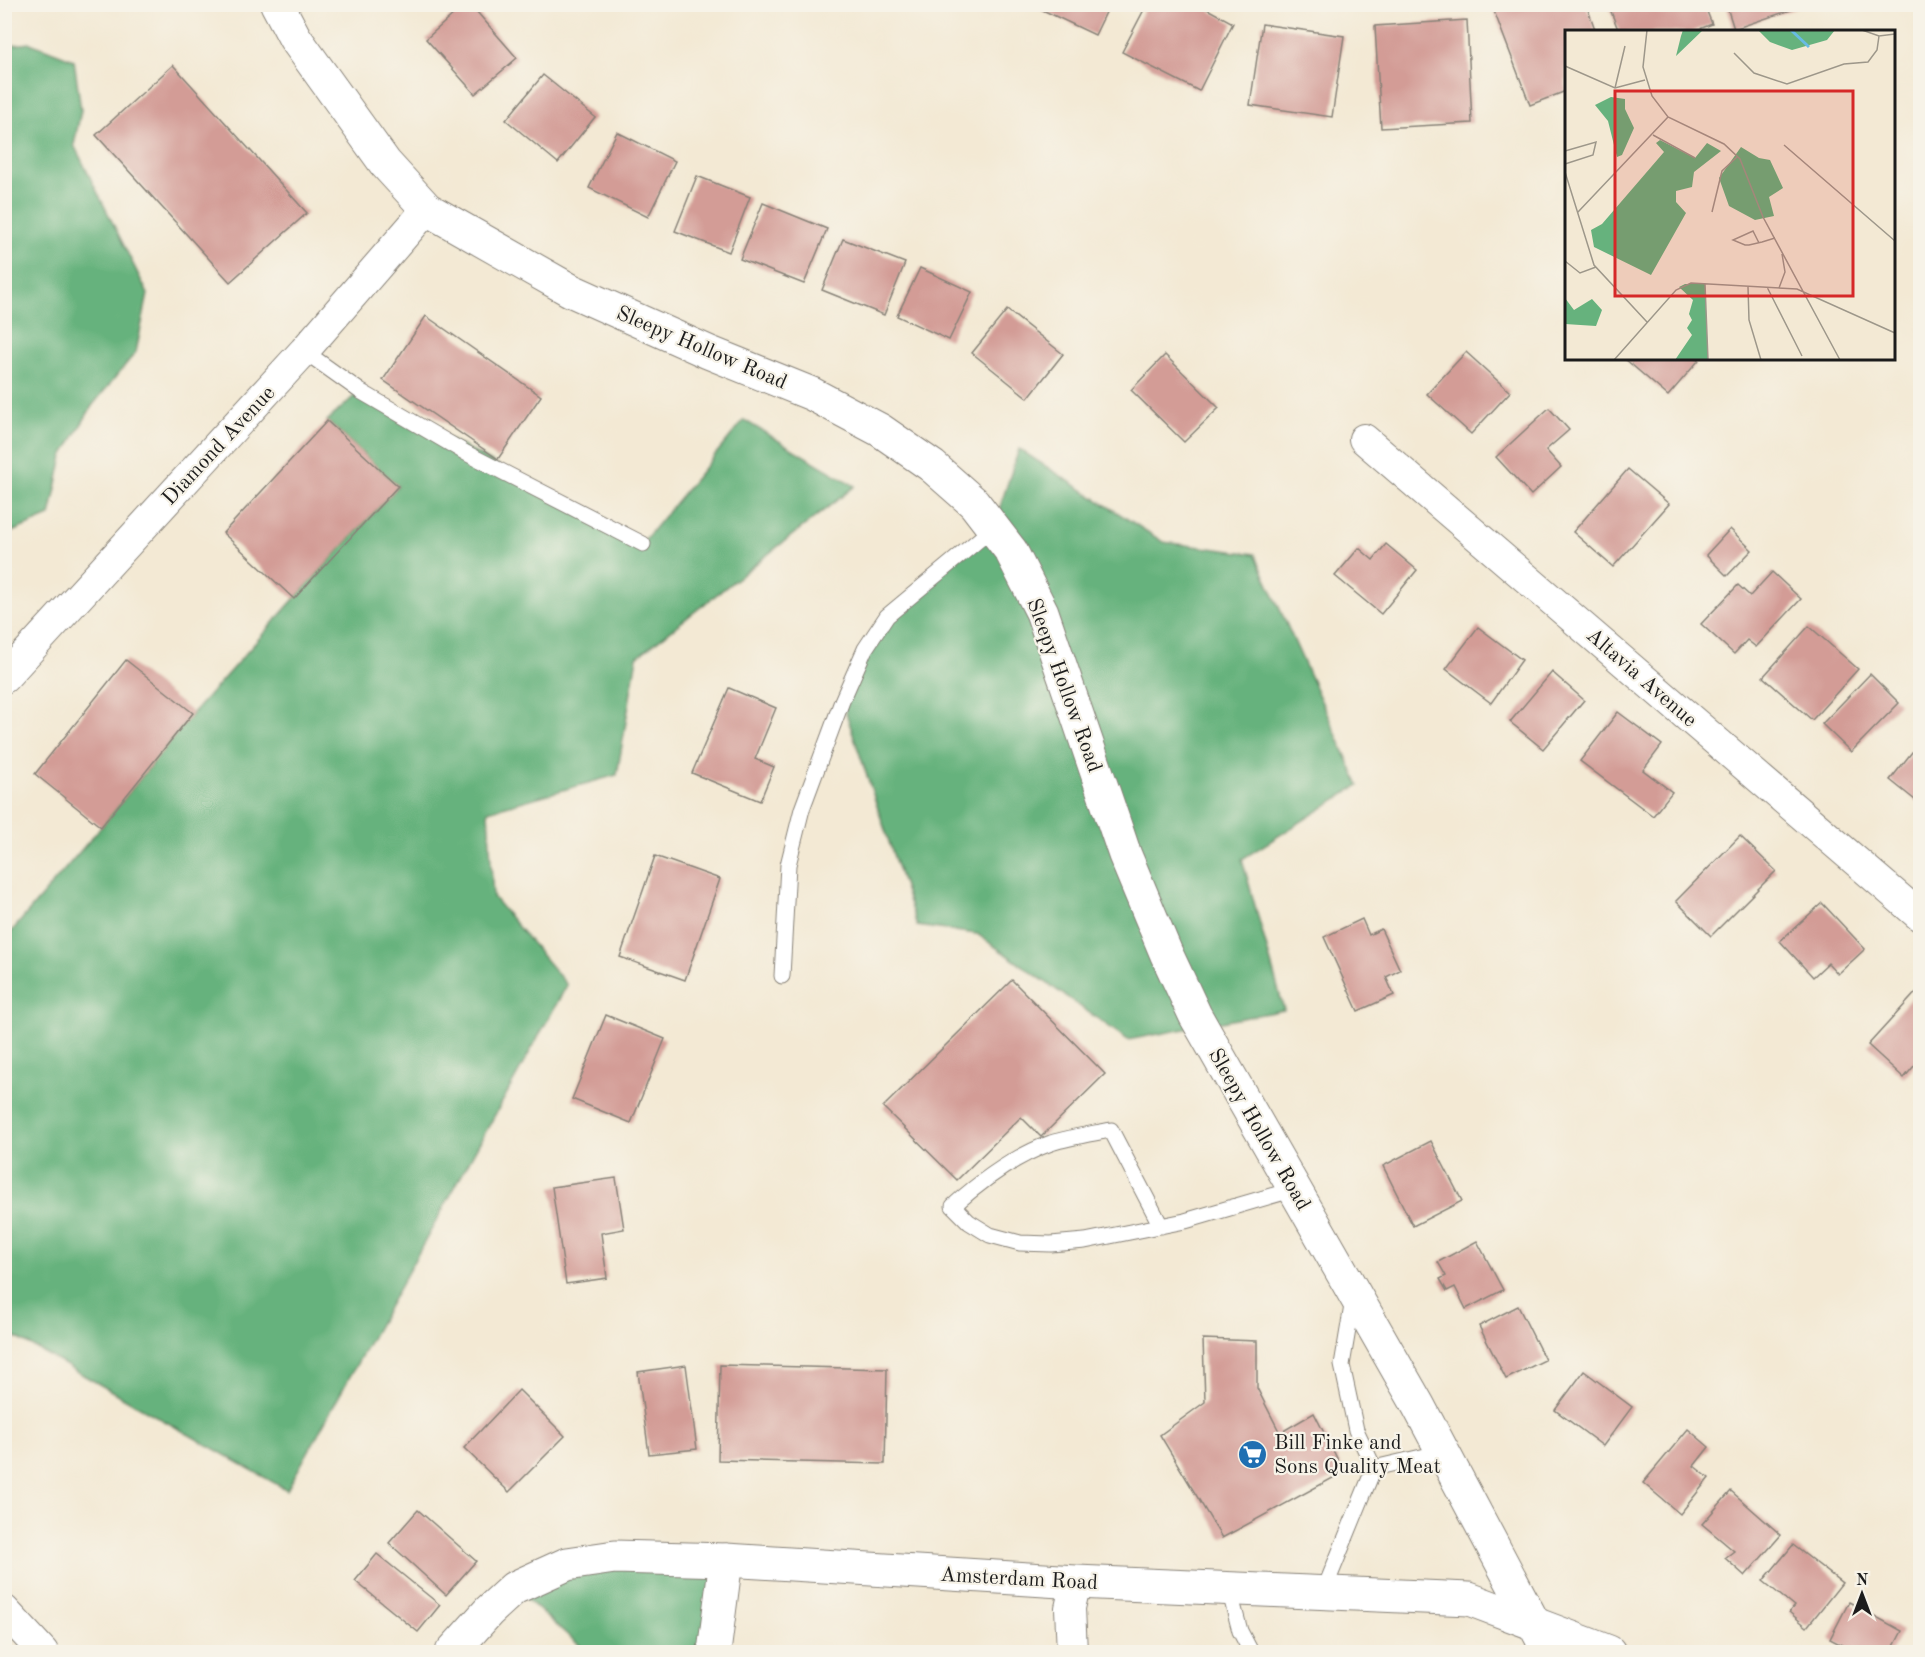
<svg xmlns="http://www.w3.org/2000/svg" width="1925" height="1657" font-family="'Old Standard TT',serif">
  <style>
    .forest { fill: #66b27d; stroke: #41674c; stroke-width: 1.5 }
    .building { fill: #d39c96 }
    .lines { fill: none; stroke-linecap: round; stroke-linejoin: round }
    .service-casing { stroke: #888278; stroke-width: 17 }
    .minor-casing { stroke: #888278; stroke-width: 32 }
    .tertiary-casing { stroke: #888278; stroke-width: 35 }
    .secondary-casing { stroke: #888278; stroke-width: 35 }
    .service { stroke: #fff; stroke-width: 15 }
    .minor { stroke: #fff; stroke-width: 30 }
    .tertiary { stroke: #fff; stroke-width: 33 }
    .secondary { stroke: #fff; stroke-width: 33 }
    .labels { text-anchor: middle; stroke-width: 4.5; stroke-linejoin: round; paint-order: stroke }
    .street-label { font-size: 21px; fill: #1c1c1c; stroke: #f7f3e8 }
    .poi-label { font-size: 21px; fill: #1c1c1c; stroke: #f7f3e8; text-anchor: start }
    .inset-river { fill: none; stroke: #68bbe4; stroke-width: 3 }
    .inset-road { fill: none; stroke: #9d978a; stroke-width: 1.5 }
    .view { fill: #d62828; fill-opacity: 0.15; stroke: #d62828; stroke-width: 3 }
    .inset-edge { fill: none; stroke: #1c1c1c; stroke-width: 3 }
  </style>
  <rect width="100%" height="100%" fill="#f7f3e8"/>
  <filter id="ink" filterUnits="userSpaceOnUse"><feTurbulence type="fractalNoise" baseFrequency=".0167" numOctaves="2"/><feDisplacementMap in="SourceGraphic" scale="12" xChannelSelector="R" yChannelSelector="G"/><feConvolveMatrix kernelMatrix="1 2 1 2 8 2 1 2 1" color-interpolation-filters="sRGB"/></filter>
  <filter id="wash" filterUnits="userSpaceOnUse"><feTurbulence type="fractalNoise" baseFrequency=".008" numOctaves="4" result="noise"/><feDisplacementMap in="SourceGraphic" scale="24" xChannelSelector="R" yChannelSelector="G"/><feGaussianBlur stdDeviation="1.35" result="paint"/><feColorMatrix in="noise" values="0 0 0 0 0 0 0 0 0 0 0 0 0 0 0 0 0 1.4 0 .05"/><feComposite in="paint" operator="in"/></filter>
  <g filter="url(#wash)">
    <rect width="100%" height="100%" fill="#f3e9d4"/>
    <g class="forest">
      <path d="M30,43L74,60L81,110L74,145L148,294L136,352L92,406L63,456L50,516L9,533L4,528V46Z"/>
      <path d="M360,391L642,543L744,420L855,486L637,657L617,775L488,811L493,897L567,985L287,1490L5,1331V939L101,827L193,713L294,599L398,486L327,421Z"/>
      <path d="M1019,449L1163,542L1255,554L1359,785L1242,859L1284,1010L1128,1040L977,934L917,926L842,701L887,616L993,528Z"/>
      <path d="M726,1560L714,1652H587L514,1588L567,1564Z"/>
    </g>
    <g id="blocks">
      <g class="building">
        <path d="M465,4H470L517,58L475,94L426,39Z"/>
        <path d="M1030,4H1110L1095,35Z"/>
        <path d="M1147,4H1198L1233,23L1199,91L1122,52Z"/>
        <path d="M1511,4H1586L1596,32H1566V91L1530,105L1494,11Z"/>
        <path d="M1608,4H1704L1712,24L1692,32H1619Z"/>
        <path d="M1726,4H1806V5L1734,29Z"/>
        <path d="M1467,20L1472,123L1381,128L1375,26Z"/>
        <path d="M1262,24L1344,36L1332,117L1250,105Z"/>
        <path d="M173,65L307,213L230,282L96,135Z"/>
        <path d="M543,75L595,117L558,163L506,120Z"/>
        <path d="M617,132L675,161L648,217L589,188Z"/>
        <path d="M697,176L750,197L729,252L675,231Z"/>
        <path d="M763,203L827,229L804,284L740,259Z"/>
        <path d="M843,239L905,263L884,315L822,290Z"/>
        <path d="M920,268L972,292L949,340L897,316Z"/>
        <path d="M1007,310L1063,354L1028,398L972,353Z"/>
        <path d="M426,316L541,396L498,459L383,380Z"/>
        <path d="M1466,352L1510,392L1471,434L1427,394Z"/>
        <path d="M1165,355L1219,408L1184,442L1131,390Z"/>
        <path d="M1624,358H1698L1699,360L1668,396Z"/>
        <path d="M1549,408L1569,430L1546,450L1561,467L1531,495L1496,457Z"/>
        <path d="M327,421L398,486L294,599L223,533Z"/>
        <path d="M1628,469L1669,504L1613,567L1573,532Z"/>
        <path d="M1730,529L1752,550L1727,576L1706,555Z"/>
        <path d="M1386,544L1417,570L1381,614L1335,576L1359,548L1373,560Z"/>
        <path d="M1772,572L1801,599L1756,647L1747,640L1734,654L1701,624L1738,585L1750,596Z"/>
        <path d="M1809,626L1858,669L1812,720L1763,677Z"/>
        <path d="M1478,627L1522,660L1491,703L1446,669Z"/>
        <path d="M126,660L193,713L101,827L35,774Z"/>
        <path d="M1552,672L1584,700L1543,749L1510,722Z"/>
        <path d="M1870,674L1899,703L1851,752L1822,724Z"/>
        <path d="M729,688L776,708L755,759L774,767L760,801L692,773Z"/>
        <path d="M1618,712L1662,745L1643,770L1672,792L1653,816L1580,761Z"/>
        <path d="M1920,742V804L1890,780Z"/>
        <path d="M1740,836L1776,871L1711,936L1676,901Z"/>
        <path d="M655,856L720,879L685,980L620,957Z"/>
        <path d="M1822,903L1865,949L1838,974L1828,963L1813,977L1780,941Z"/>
        <path d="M1362,919L1369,935L1381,929L1400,970L1386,977L1394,995L1358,1011L1324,937Z"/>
        <path d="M1012,980L1105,1074L1041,1137L1021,1117L957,1180L883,1107Z"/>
        <path d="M1920,988V1059L1904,1078L1868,1045Z"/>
        <path d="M606,1015L665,1039L631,1123L572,1099Z"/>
        <path d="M1431,1141L1462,1201L1413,1226L1383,1166Z"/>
        <path d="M616,1178L624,1229L601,1233L607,1278L566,1284L552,1187Z"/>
        <path d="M1477,1241L1503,1290L1466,1309L1455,1287L1447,1291L1440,1279L1446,1276L1438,1262Z"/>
        <path d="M1518,1306L1545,1360L1506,1379L1479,1326Z"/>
        <path d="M1203,1339L1257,1341V1388L1280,1433L1314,1413L1344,1472L1222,1538L1160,1435L1205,1402Z"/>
        <path d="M686,1365L697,1449L649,1454L638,1372Z"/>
        <path d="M720,1365L887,1369L885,1464L718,1460Z"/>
        <path d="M1584,1371L1632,1407L1603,1446L1555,1410Z"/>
        <path d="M519,1390L565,1436L509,1492L464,1448Z"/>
        <path d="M1688,1429L1709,1447L1694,1466L1709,1478L1680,1514L1643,1483Z"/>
        <path d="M1731,1491L1781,1535L1745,1576L1725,1558L1734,1551L1702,1524Z"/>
        <path d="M418,1510L476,1561L446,1595L389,1543Z"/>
        <path d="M1793,1545L1842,1583L1807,1627L1789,1612L1794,1606L1763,1581Z"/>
        <path d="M377,1554L440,1605L418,1632L355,1581Z"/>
        <path d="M1849,1602L1902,1631L1891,1652H1855L1830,1639Z"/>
      </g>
    </g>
  </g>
  <g filter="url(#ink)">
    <use href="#blocks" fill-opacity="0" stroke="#888278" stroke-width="1.5"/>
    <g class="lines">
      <defs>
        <g id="service">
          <path d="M304,351L360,391L466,453L643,544"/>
          <path d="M782,976L788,865L802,809L842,701L865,649L887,616L993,528"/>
          <path d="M1161,1226L1111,1130C1091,1134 1070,1137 1051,1143C1015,1156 981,1181 953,1206L969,1222L990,1235L1020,1243L1051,1244L1085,1241L1185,1221L1295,1189"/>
          <path d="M1374,1468L1443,1452"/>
          <path d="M1229,1589L1240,1631L1251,1652"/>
          <path d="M1323,1593L1374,1468L1356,1430L1342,1365L1353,1300"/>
        </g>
        <g id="minor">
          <path d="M1364,439L1920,916"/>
          <path d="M4,678L304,351L427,209"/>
          <path d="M4,1610L43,1652"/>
          <path d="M1072,1652L1070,1608L1076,1582"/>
        </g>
        <g id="tertiary">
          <path d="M452,1652L489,1611L514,1588L567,1564L615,1557L726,1560L1076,1582L1469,1599L1609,1652"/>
          <path d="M714,1652L726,1560"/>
        </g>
        <path id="secondary" d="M277,4L295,38L385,163L427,209L570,290L708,352L812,394L880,430L932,466L974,503L1011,551L1042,612L1125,855L1166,953L1195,1015L1418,1405L1549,1652"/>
      </defs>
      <use href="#service" class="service-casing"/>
      <use href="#minor" class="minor-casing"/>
      <use href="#tertiary" class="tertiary-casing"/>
      <use href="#secondary" class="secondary-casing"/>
      <use href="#service" class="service"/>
      <use href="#minor" class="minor"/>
      <use href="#tertiary" class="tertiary"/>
      <use href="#secondary" class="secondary"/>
    </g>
  </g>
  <defs>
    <symbol id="supermarket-disc" viewBox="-11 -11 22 22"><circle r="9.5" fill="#1f6fb2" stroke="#f7f3e8"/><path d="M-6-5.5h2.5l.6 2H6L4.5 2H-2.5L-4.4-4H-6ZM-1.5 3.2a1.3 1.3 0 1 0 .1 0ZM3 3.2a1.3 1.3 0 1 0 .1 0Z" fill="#fff"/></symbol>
  </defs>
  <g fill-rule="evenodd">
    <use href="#supermarket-disc" x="1236" y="1438" width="33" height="33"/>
  </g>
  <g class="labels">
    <g class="street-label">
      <text transform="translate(702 347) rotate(23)" y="7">Sleepy Hollow Road</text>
      <text transform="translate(218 445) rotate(-47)" y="7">Diamond Avenue</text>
      <text transform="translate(1642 677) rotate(41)" y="7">Altavia Avenue</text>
      <text transform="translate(1065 685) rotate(70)" y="7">Sleepy Hollow Road</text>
      <text transform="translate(1260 1129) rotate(60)" y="7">Sleepy Hollow Road</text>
      <text transform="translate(1019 1578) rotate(3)" y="7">Amsterdam Road</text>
    </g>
    <g class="poi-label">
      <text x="1274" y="1449">Bill Finke and<tspan x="1274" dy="24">Sons Quality Meat</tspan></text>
    </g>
  </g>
  <g transform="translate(1565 30)">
    <rect width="330" height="330" fill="#f3e9d4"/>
    <path d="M118,0H138L111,26L116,6ZM193,0H270L262,10L227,20L205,12ZM46,67L60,69V79L69,98L57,125L52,127L43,91L30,75ZM95,110L130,128L142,113L156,121L129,142L127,157L111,161V172L121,183L86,245L29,217L26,200L37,194L99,122L91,113ZM176,117L194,128L205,130L218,158L204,167L209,186L190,190L164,176L154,148ZM120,254H140L143,330H110L127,305L122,298L127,290L124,284L128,270L114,257ZM0,268L9,280L27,269L37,280L31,296L0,294Z" fill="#66b27d"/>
    <path class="inset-river" d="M226,0L244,17"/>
    <path class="inset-road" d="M82,0L78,37L87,66L103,87L159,114L175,129L198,187L275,330M297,0L314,6L330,4M169,23L189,43L222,54L279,34L303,32L312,20L314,6M0,36L50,58L80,50M50,58L60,16M88,105L130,128M219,115L330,211M0,121L31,112L28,125L0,134M0,142L29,235L82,292M13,182L103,87M147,182L157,141L173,126M194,213L188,201L168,210L180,215H184L197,212L210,208M0,231L15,243L31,237M140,254L143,330M183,257L184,290L196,330M202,257L237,326M214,258L220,242L217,224M49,330L111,260L126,253L232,259L330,303"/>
    <path class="view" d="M50,61H288V266H50Z"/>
    <rect width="330" height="330" class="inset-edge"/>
  </g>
  <rect width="1925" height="1657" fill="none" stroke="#f7f3e8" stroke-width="24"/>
  <g transform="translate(1862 1594)" stroke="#f7f3e8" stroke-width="4.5" paint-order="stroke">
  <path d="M0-4.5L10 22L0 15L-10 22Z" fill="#1c1c1c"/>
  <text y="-9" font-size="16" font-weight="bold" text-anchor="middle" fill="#1c1c1c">N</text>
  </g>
</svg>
